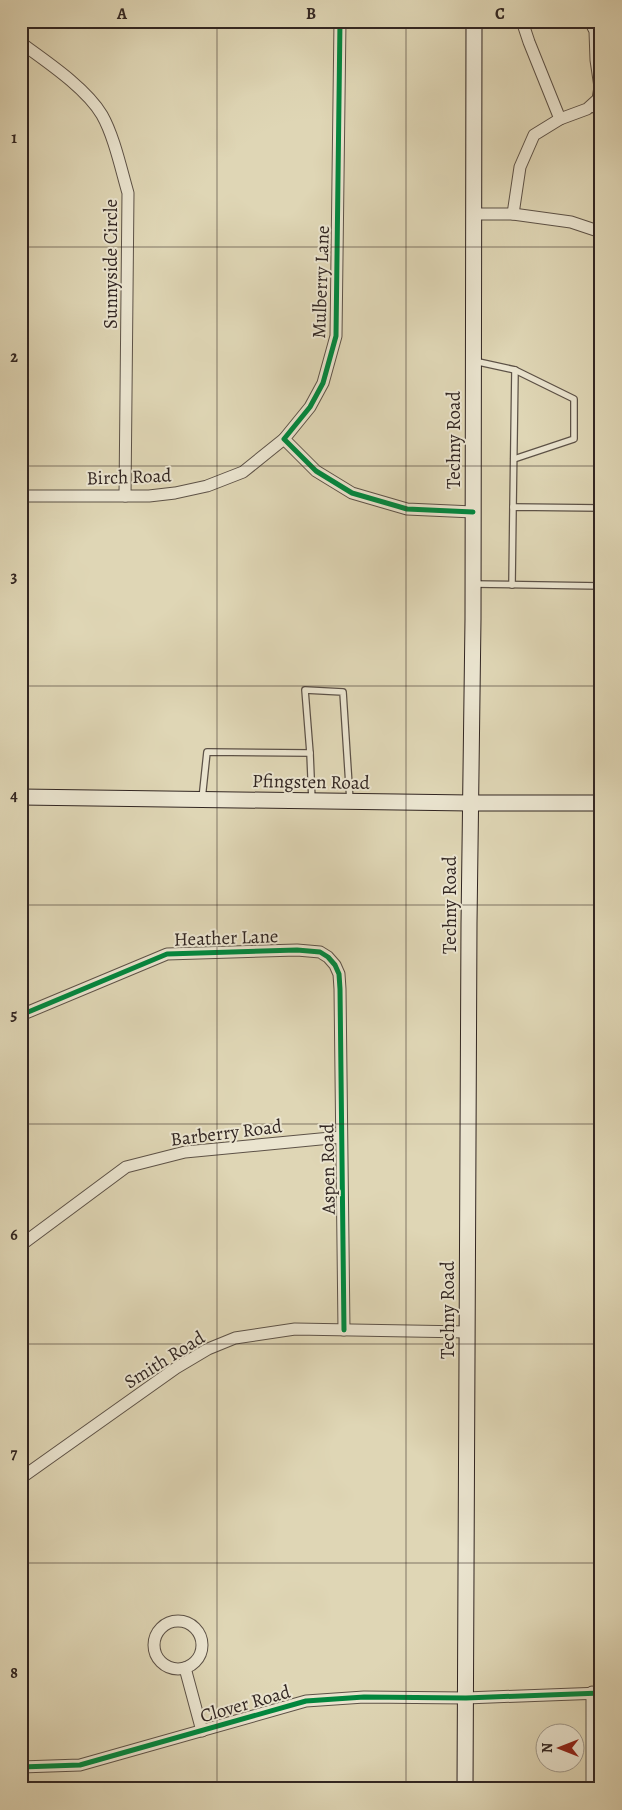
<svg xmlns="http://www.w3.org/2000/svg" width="622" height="1810" font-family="Alegreya,serif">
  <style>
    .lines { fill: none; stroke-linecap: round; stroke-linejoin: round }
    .lane-casing { stroke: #5d5247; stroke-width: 8 }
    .street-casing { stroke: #5d5247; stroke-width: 13 }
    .secondary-casing { stroke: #322622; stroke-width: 17 }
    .lane { stroke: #eae4cf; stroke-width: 5.5 }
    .street { stroke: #eae4cf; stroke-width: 11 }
    .secondary { stroke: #eae4cf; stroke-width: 15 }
    .cycleway-casing { stroke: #eae4cf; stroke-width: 8 }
    .cycleway { stroke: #00873e; stroke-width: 5 }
    .grid { fill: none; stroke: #322622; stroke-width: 1; stroke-opacity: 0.55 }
    .labels { text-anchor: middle; stroke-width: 4; stroke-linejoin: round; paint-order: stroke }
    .street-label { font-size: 19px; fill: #322622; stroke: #eae4cf }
    .neatline { fill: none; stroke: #322622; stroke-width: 2 }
    .grid-label { font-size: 16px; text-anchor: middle; font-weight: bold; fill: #322622 }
  </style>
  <rect width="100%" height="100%" fill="#dfd6b5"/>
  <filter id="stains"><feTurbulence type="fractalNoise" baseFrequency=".004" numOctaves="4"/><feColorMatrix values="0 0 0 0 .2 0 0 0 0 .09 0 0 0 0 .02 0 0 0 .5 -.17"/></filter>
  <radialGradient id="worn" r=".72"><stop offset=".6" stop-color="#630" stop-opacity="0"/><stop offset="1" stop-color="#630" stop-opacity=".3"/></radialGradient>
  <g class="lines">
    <defs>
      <g id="lane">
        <path d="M589,109L601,110"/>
        <path d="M474,361L515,370L574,399V439L514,459"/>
        <path d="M513,507L515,370"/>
        <path d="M473,584L601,586"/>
        <path d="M512,585L513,507L601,508"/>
        <path d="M310,753L312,801"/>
        <path d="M202,799L207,752L310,753L305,690L343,692L350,801"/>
      </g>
      <g id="street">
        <path d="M340,21L336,336L323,383L310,407L284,439L316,471L352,493L407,509L473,512"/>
        <path d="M522,21L529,42L560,119"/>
        <path d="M21,43C47,62 86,88 102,115C114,136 121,169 128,193L125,496"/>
        <path d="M474,214H513L571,222L601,232"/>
        <path d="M513,214L520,167L534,135L560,119L587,109L598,99L600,87L596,60L595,31L590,21"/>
        <path d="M21,496H149L175,493L207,486L243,472L284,439"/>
        <path d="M21,1015L167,954L297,950L320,952L328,957L335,965L339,974L340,989L344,1330"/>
        <path d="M600,1076H601"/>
        <path d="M21,1245L126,1167L185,1152L341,1137"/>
        <path d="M21,1478L176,1368L208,1349L235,1338L295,1329L467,1332"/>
        <circle cx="178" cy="1645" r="24"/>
        <path d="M185,1668L202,1731"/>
        <path d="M592,1692V1789"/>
        <path d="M21,1767L80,1765L306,1701L364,1697L466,1698L601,1693"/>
      </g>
      <g id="secondary">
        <path d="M21,797L470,803H601"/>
        <path d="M465,1789L469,924L473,619L474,21"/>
      </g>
    </defs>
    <use href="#lane" class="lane-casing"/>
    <use href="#street" class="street-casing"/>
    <use href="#secondary" class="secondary-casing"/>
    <use href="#lane" class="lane"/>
    <use href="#street" class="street"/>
    <use href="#secondary" class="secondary"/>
    <defs>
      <g id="cycleway">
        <path d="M340,21L336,336L323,383L310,407L284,439L316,471L352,493L407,509L473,512"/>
        <path d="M21,1015L167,954L297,950L320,952L328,957L335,965L339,974L340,989L344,1330"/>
        <path d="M21,1767L80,1765L306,1701L364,1697L466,1698L601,1693"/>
      </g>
    </defs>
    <use href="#cycleway" class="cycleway-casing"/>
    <use href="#cycleway" class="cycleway"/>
  </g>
  <path class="grid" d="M217,21V1789M406,21V1789M21,247H601M21,466H601M21,686H601M21,905H601M21,1124H601M21,1344H601M21,1563H601"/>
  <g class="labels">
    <g class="street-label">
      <text transform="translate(110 264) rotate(-90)" y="7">Sunnyside Circle</text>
      <text transform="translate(320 282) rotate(-88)" y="7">Mulberry Lane</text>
      <text transform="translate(453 440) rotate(-90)" y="7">Techny Road</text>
      <text transform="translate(129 476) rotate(-2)" y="7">Birch Road</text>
      <text transform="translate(311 781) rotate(1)" y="7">Pfingsten Road</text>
      <text transform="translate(449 905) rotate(-90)" y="7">Techny Road</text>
      <text transform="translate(226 937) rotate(-2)" y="7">Heather Lane</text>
      <text transform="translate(226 1132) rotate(-7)" y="7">Barberry Road</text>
      <text transform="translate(327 1169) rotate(-91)" y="7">Aspen Road</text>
      <text transform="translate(447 1310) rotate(-90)" y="7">Techny Road</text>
      <text transform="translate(164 1359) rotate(-32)" y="7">Smith Road</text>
      <text transform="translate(245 1703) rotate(-16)" y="7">Clover Road</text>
    </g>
  </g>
  <rect width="622" height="1810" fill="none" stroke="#dfd6b5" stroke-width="55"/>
  <g transform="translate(560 1748) rotate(270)"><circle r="24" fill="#eae4cf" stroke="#a0988a"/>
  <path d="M0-4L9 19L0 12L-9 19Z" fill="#8f2418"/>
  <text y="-8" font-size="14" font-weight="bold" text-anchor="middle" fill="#322622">N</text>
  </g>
  <rect x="28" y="28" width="566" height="1754" class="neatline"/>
  <g class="grid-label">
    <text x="122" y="19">A</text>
    <text x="311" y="19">B</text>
    <text x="500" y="19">C</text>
    <text x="14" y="143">1</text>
    <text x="14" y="362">2</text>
    <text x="14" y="582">3</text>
    <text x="14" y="801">4</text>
    <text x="14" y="1020">5</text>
    <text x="14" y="1240">6</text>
    <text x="14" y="1459">7</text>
    <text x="14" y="1678">8</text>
  </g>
  <rect width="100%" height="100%" filter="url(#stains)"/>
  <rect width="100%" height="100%" fill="url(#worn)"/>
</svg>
